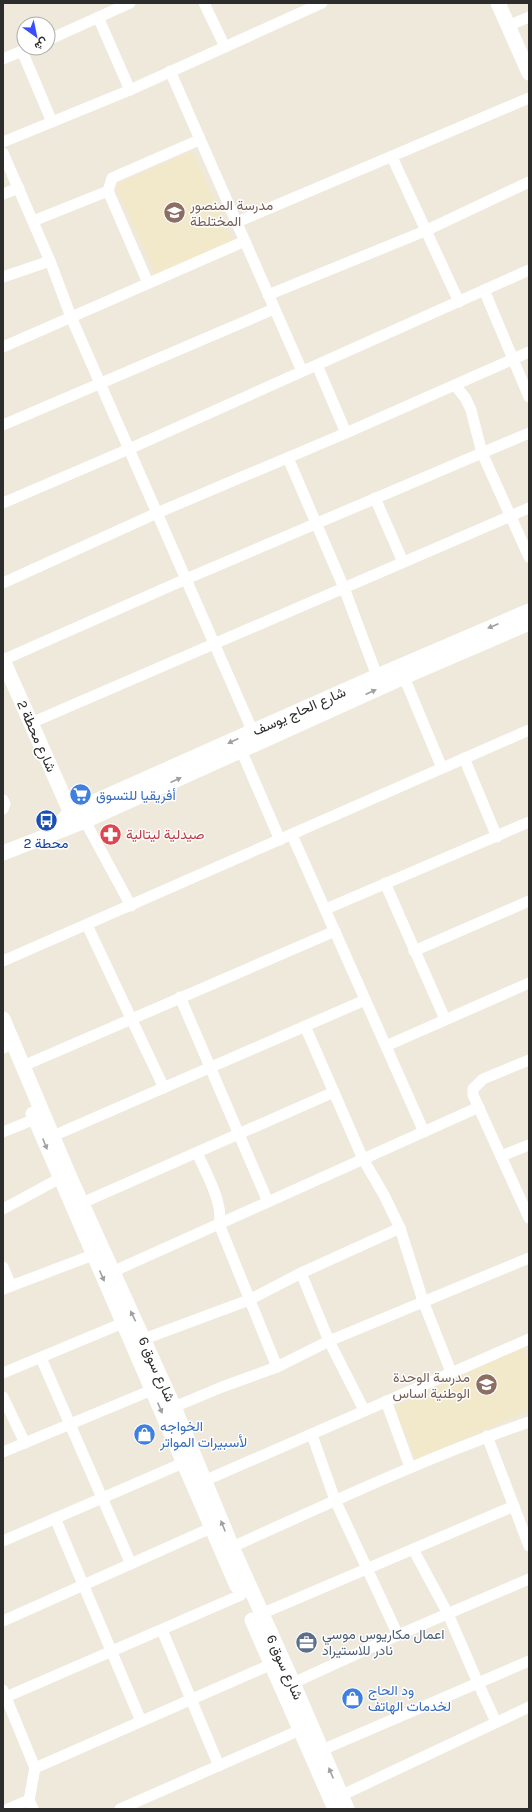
<svg xmlns="http://www.w3.org/2000/svg" width="532" height="1812" font-family="Karla,Vazirmatn,sans-serif">
  <style>
    .education { fill: #f2e9ca }
    .lines { fill: none; stroke-linecap: round; stroke-linejoin: round }
    .street { stroke: #fff; stroke-width: 11 }
    .secondary { stroke: #fff; stroke-width: 15 }
    .oneway { fill: #a0a0a0 }
    .labels { text-anchor: middle; stroke-width: 3; stroke-linejoin: round; paint-order: stroke }
    .education-label { font-size: 14px; fill: #785e54; stroke: #fff; text-anchor: start }
    .street-label { font-size: 14px; fill: #2c2c2c; stroke: #fff }
    .shop-label { font-size: 14px; fill: #366cbe; stroke: #fff; text-anchor: start }
    .health-label { font-size: 14px; fill: #be3a42; stroke: #fff; text-anchor: start }
    .transit-label { font-size: 14px; fill: #164399; stroke: #fff }
    .service-label { font-size: 14px; fill: #4e5e75; stroke: #fff; text-anchor: start }
  </style>
  <rect width="100%" height="100%" fill="#efe9dc"/>
  <g class="education">
    <path d="M192,151L233,241L155,274L115,185Z"/>
    <path d="M523,1347L529,1363V1410L416,1460L395,1407Z"/>
  </g>
  <g class="lines">
    <g class="street">
      <path d="M204,3L225,47"/>
      <path d="M98,17L130,90"/>
      <path d="M508,26L529,17"/>
      <path d="M48,40L130,3"/>
      <path d="M22,51L52,122"/>
      <path d="M3,59L29,48"/>
      <path d="M170,71L302,371"/>
      <path d="M3,142L130,90L322,3"/>
      <path d="M3,153L50,261L71,317L253,732"/>
      <path d="M392,157L459,302"/>
      <path d="M108,191L148,283"/>
      <path d="M3,194L19,188"/>
      <path d="M33,221L108,191L112,178L199,140"/>
      <path d="M237,222L529,98"/>
      <path d="M3,277L50,261"/>
      <path d="M484,290L529,397"/>
      <path d="M268,295L425,231L529,182"/>
      <path d="M3,347L245,241"/>
      <path d="M317,365L346,433"/>
      <path d="M455,385L466,399L471,410L482,453L529,557"/>
      <path d="M3,425L274,309"/>
      <path d="M288,458L344,588L377,676"/>
      <path d="M375,498L403,562"/>
      <path d="M3,503L129,449L529,270"/>
      <path d="M3,583L157,513L346,433L529,352"/>
      <path d="M3,660L186,579L529,433"/>
      <path d="M404,677L442,768"/>
      <path d="M31,723L529,508"/>
      <path d="M241,750L280,840"/>
      <path d="M464,758L497,837"/>
      <path d="M3,800L5,804L3,809"/>
      <path d="M85,821L131,906"/>
      <path d="M292,835L424,1132"/>
      <path d="M385,883L445,1019"/>
      <path d="M326,909L529,822"/>
      <path d="M87,925L164,1088"/>
      <path d="M414,951L529,901"/>
      <path d="M3,961L529,730"/>
      <path d="M180,997L268,1202"/>
      <path d="M305,1026L363,1159L384,1195L400,1228L423,1301L451,1372"/>
      <path d="M386,1046L529,983"/>
      <path d="M3,1048L5,1047"/>
      <path d="M529,1060L483,1079L473,1089V1095L529,1218"/>
      <path d="M23,1066L335,931"/>
      <path d="M3,1132L35,1119"/>
      <path d="M53,1136L365,1000"/>
      <path d="M197,1153C205,1171 224,1204 219,1224L277,1367"/>
      <path d="M501,1156L529,1145"/>
      <path d="M82,1203L334,1092"/>
      <path d="M3,1209L66,1175"/>
      <path d="M3,1267L11,1286"/>
      <path d="M112,1272L479,1107"/>
      <path d="M301,1273L329,1341L364,1410"/>
      <path d="M3,1289L93,1255"/>
      <path d="M144,1339L249,1300L301,1273L400,1228"/>
      <path d="M41,1358L131,1564"/>
      <path d="M3,1373L123,1323"/>
      <path d="M3,1397L25,1443"/>
      <path d="M386,1401L410,1467"/>
      <path d="M174,1407L222,1387L277,1367L329,1341L529,1258"/>
      <path d="M312,1435L335,1500L398,1635"/>
      <path d="M487,1436L529,1546"/>
      <path d="M3,1452L152,1390"/>
      <path d="M204,1481L529,1339"/>
      <path d="M55,1518L141,1721"/>
      <path d="M3,1541L183,1463"/>
      <path d="M232,1547C330,1503 427,1457 529,1422"/>
      <path d="M413,1549L448,1614L478,1683L496,1722"/>
      <path d="M261,1614L514,1506"/>
      <path d="M3,1621L211,1528"/>
      <path d="M162,1630L219,1766"/>
      <path d="M293,1683L398,1635L529,1579"/>
      <path d="M3,1690L35,1768L29,1800L33,1809"/>
      <path d="M6,1697L241,1595"/>
      <path d="M315,1753L529,1661"/>
      <path d="M35,1768L272,1664"/>
      <path d="M336,1798L529,1707"/>
      <path d="M8,1809L29,1800"/>
      <path d="M120,1809L300,1730"/>
    </g>
    <g class="secondary">
      <path d="M498,3L529,73"/>
      <path d="M3,660L74,820"/>
      <path d="M51,833L71,812L377,676L529,611"/>
      <path d="M3,853L85,821L404,677L529,623"/>
      <path d="M3,1019L68,1173L174,1407L232,1547L293,1683L347,1809"/>
      <path d="M33,1114L237,1586"/>
      <path d="M252,1620L335,1809"/>
    </g>
  </g>
  <defs><path id="oneway-solid" d="M-6-.8H1V-3.2L6.5 0L1 3.2V.8H-6Z"/></defs>
  <g class="oneway">
    <use href="#oneway-solid" transform="translate(493 626) rotate(157)"/>
    <use href="#oneway-solid" transform="translate(371 692) rotate(-24)"/>
    <use href="#oneway-solid" transform="translate(233 741) rotate(156)"/>
    <use href="#oneway-solid" transform="translate(176 780) rotate(-24)"/>
    <use href="#oneway-solid" transform="translate(45 1144) rotate(68)"/>
    <use href="#oneway-solid" transform="translate(102 1276) rotate(66)"/>
    <use href="#oneway-solid" transform="translate(133 1316) rotate(-116)"/>
    <use href="#oneway-solid" transform="translate(160 1408) rotate(67)"/>
    <use href="#oneway-solid" transform="translate(223 1526) rotate(-112)"/>
    <use href="#oneway-solid" transform="translate(331 1773) rotate(-113)"/>
  </g>
  <defs>
    <symbol id="school-disc" viewBox="-11 -11 22 22"><circle r="9.5" fill="#8d6e63" stroke="#fff"/><path d="M0-5L7-2L0 1L-7-2ZM-4 1L0 2.5L4 1V4Q0 6-4 4Z" fill="#fff"/></symbol>
    <symbol id="supermarket-disc" viewBox="-11 -11 22 22"><circle r="9.5" fill="#3f7fe0" stroke="#fff"/><path d="M-6-5.5h2.5l.6 2H6L4.5 2H-2.5L-4.4-4H-6ZM-1.5 3.2a1.3 1.3 0 1 0 .1 0ZM3 3.2a1.3 1.3 0 1 0 .1 0Z" fill="#fff"/></symbol>
    <symbol id="bus-disc" viewBox="-11 -11 22 22"><circle r="9.5" fill="#1a4fb4" stroke="#fff"/><path d="M-5-6H5V4H4V6H2V4H-2V6H-4V4H-5ZM-3.5-4V0h7V-4ZM-3.5 1.2v1.5H-2V1.2ZM2 1.2v1.5H3.5V1.2Z" fill="#fff"/></symbol>
    <symbol id="pharmacy-disc" viewBox="-11 -11 22 22"><circle r="9.5" fill="#e0444e" stroke="#fff"/><path d="M-2-6h4v4h4v4h-4v4h-4v-4h-4v-4h4Z" fill="#fff"/></symbol>
    <symbol id="shop-disc" viewBox="-11 -11 22 22"><circle r="9.5" fill="#3f7fe0" stroke="#fff"/><path d="M-5-2.5h2.3a2.7 3.5 0 0 1 5.4 0H5L5.5 6h-11ZM-1.5-2.5h3a1.5 2.3 0 0 0-3 0Z" fill="#fff"/></symbol>
    <symbol id="office-disc" viewBox="-11 -11 22 22"><circle r="9.5" fill="#5c6f8a" stroke="#fff"/><path d="M-6-3h4V-5.5h4V-3h4V5H-6ZM-1-4.5V-3h2v-1.5ZM-6 0V1H6V0Z" fill="#fff"/></symbol>
  </defs>
  <g fill-rule="evenodd">
    <use href="#school-disc" x="162" y="200" width="25" height="25"/>
    <use href="#supermarket-disc" x="68" y="782" width="25" height="25"/>
    <use href="#bus-disc" x="34" y="808" width="25" height="25"/>
    <use href="#pharmacy-disc" x="98" y="822" width="25" height="25"/>
    <use href="#school-disc" x="474" y="1372" width="25" height="25"/>
    <use href="#shop-disc" x="132" y="1422" width="25" height="25"/>
    <use href="#office-disc" x="294" y="1630" width="25" height="25"/>
    <use href="#shop-disc" x="340" y="1686" width="25" height="25"/>
  </g>
  <g class="labels">
    <g class="education-label">
      <text x="190" y="210">مدرسة المنصور<tspan x="190" dy="16">المختلطة</tspan></text>
      <text x="470" y="1382" text-anchor="end">مدرسة الوحدة<tspan x="470" dy="16">الوطنية اساس</tspan></text>
    </g>
    <g class="street-label">
      <text transform="translate(299 711) rotate(-24)" y="5">شارع الحاج يوسف</text>
      <text transform="translate(37 736) rotate(66)" y="5">شارع محطة 2</text>
      <text transform="translate(157 1369) rotate(66)" y="5">شارع سوق 6</text>
      <text transform="translate(285 1667) rotate(66)" y="5">شارع سوق 6</text>
    </g>
    <g class="shop-label">
      <text x="96" y="800">أفريقيا للتسوق</text>
      <text x="160" y="1431">الخواجه<tspan x="160" dy="16">لأسبيرات المواتر</tspan></text>
      <text x="368" y="1695">ود الحاج<tspan x="368" dy="16">لخدمات الهاتف</tspan></text>
    </g>
    <g class="health-label">
      <text x="126" y="839">صيدلية ليتالية</text>
    </g>
    <g class="transit-label">
      <text x="46" y="848">محطة 2</text>
    </g>
    <g class="service-label">
      <text x="322" y="1639">اعمال مكاريوس موسي<tspan x="322" dy="16">نادر للاستيراد</tspan></text>
    </g>
  </g>
  <rect width="532" height="1812" fill="none" stroke="#2c2c2c" stroke-width="8"/>
  <g transform="translate(36 36) rotate(147)"><circle r="19" fill="#ffffff" stroke="#ababab"/>
  <path d="M0-3L7 15L0 10L-7 15Z" fill="#394cff"/>
  <text y="-6" font-size="11" font-weight="bold" text-anchor="middle" fill="#2c2c2c">ش</text>
  </g>
</svg>
